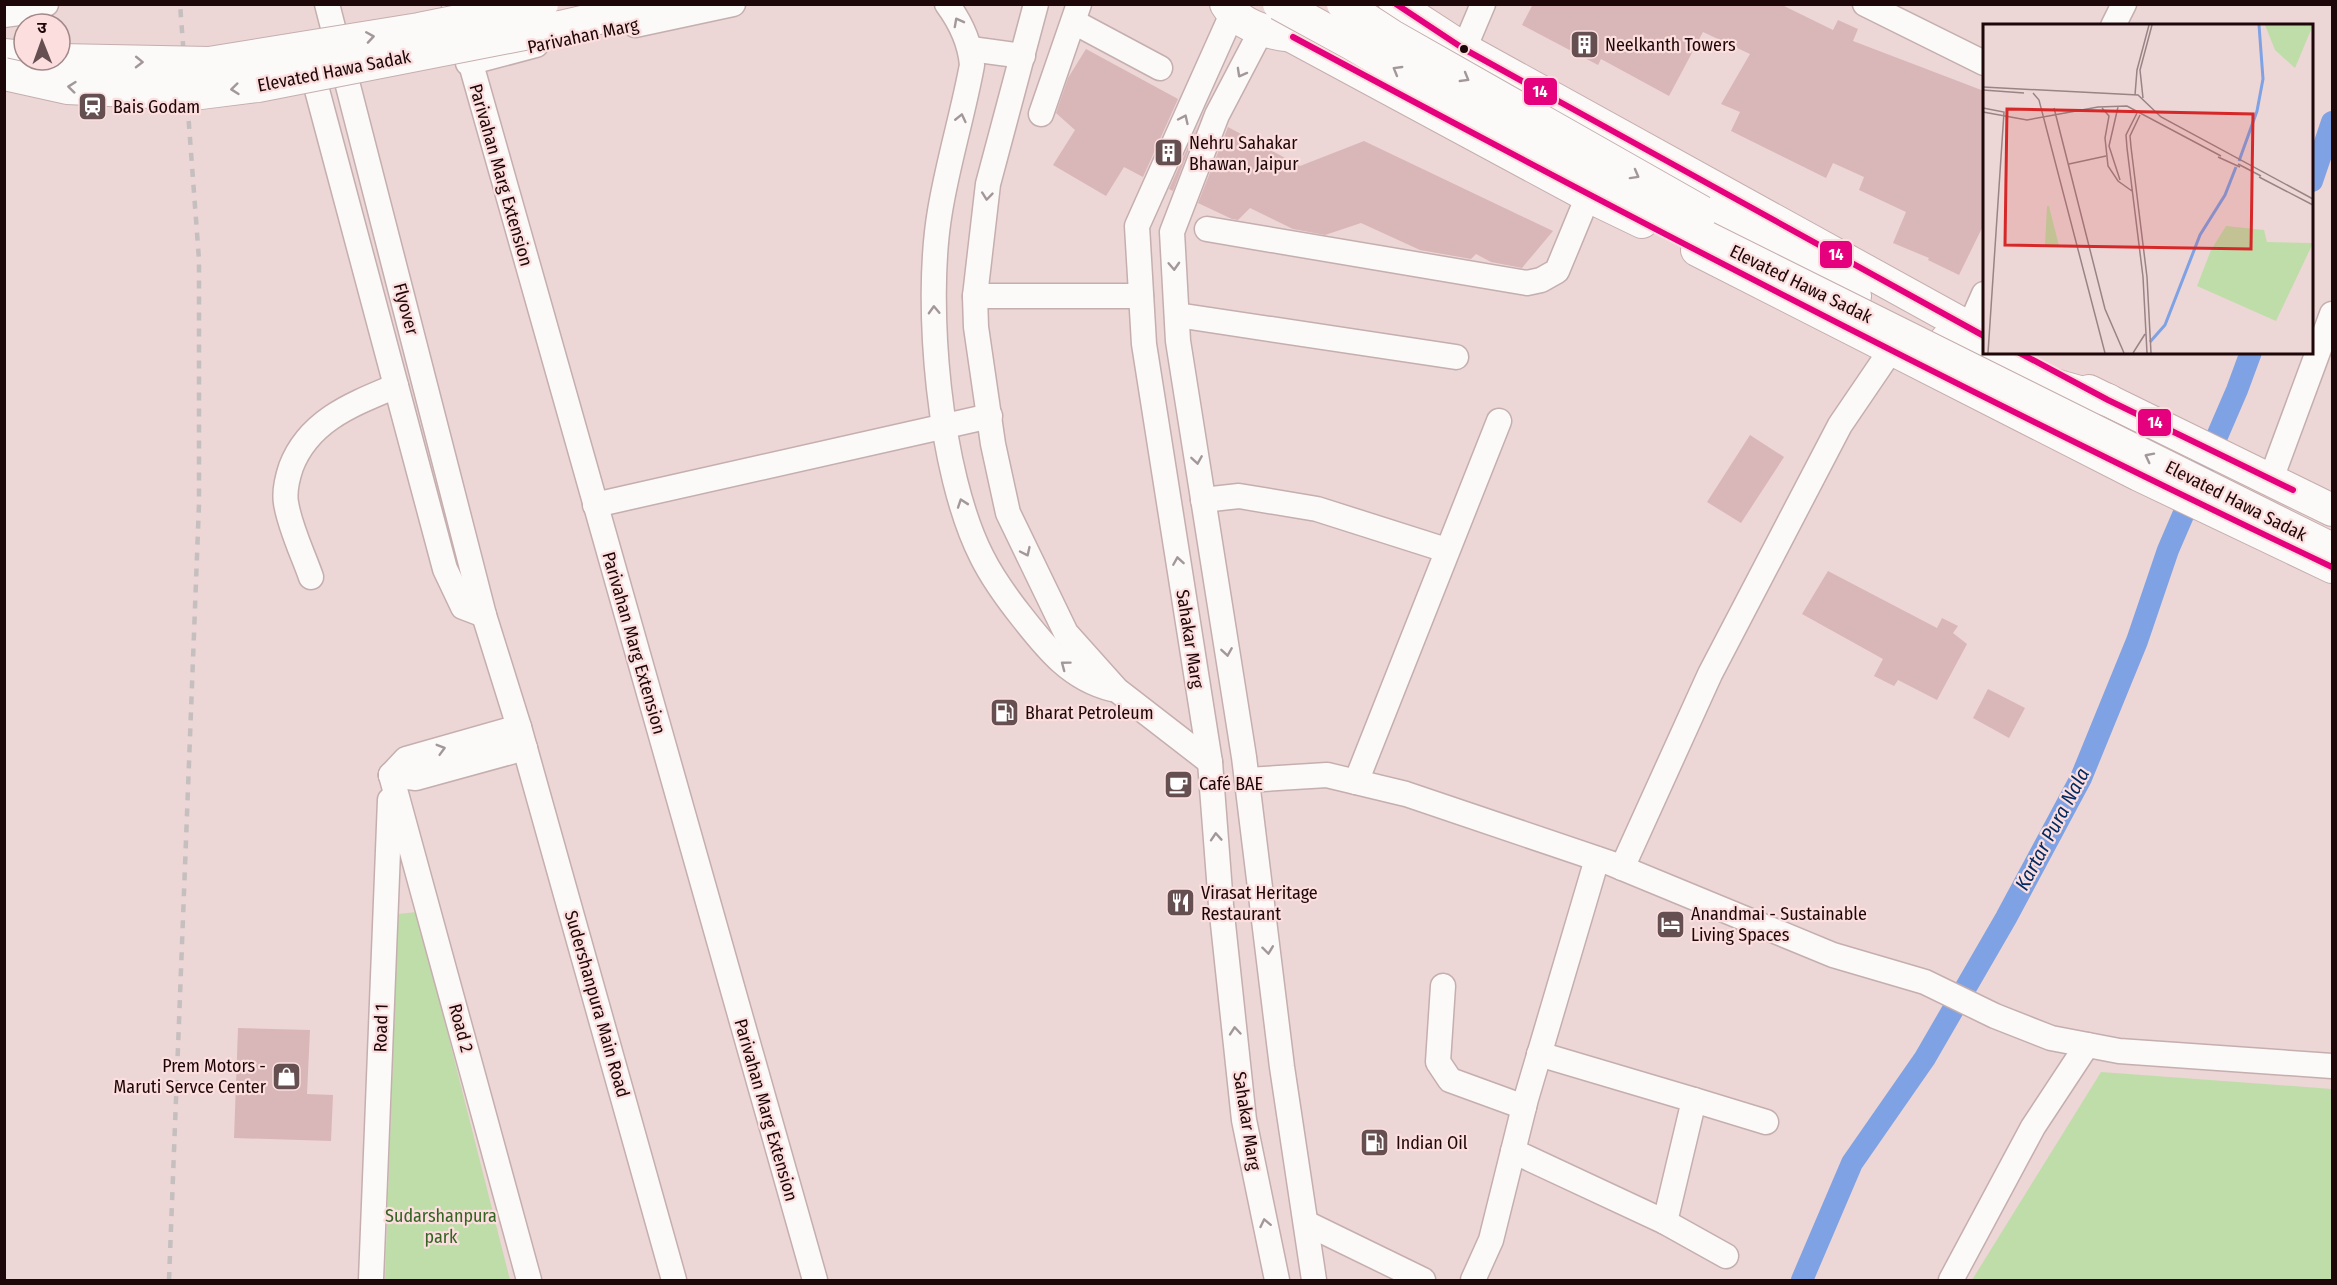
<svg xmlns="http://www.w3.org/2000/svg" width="2337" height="1285" font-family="'Fira Sans Condensed','Noto Sans Devanagari',sans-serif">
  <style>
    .green { fill: #bfdda9 }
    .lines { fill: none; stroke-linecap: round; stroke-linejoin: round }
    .canal { stroke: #7ea2e3; stroke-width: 22 }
    .building { fill: #d9b7b8 }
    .minor-casing { stroke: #c5aeae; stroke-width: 27 }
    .major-casing { stroke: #c5aeae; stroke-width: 34 }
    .minor { stroke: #fcf9f9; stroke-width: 24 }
    .major { stroke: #fcf9f9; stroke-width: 32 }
    .rail { stroke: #c6bfbf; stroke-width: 4.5; stroke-dasharray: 8 8; stroke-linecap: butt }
    .major-bridge-casing { stroke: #c5aeae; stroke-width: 34; stroke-linecap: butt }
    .major-bridge { stroke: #fcf9f9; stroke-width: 32 }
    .bus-1-casing { stroke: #fbdedd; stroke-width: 10 }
    .bus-1 { stroke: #e5007d; stroke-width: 6 }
    .oneway { stroke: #a39899 }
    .bus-dot { fill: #1e0708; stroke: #fbdedd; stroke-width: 2 }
    .labels { text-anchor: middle; stroke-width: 4.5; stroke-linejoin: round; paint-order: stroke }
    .street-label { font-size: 18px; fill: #1e0708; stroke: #fbdedd }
    .poi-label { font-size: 18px; fill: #1e0708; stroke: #fbdedd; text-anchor: start }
    .park-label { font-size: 18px; fill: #336423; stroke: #fbdedd }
    .water-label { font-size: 20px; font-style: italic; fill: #022a63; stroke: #fbdedd }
    .inset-river { fill: none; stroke: #7ea2e3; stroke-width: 3 }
    .inset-road { fill: none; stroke: #9a8384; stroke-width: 1.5 }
    .view { fill: #d62828; fill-opacity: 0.15; stroke: #d62828; stroke-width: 3 }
    .inset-edge { fill: none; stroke: #1e0708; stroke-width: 3 }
    .line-badge { stroke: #fbdedd; stroke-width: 2 }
    .badge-label { font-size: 16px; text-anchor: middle; font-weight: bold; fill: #fff }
  </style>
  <rect width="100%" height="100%" fill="#edd6d6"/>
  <g class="green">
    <path d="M417,912L510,1280H385L398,914Z"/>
    <path d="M2101,1072L2332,1089V1280H1972Z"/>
  </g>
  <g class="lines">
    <g class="canal">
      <path d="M2312,181L2332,122"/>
      <path d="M1802,1280L1852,1163L1925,1058L2006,918L2081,778L2137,641L2168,550L2237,390L2251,352"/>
    </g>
  </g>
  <g class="building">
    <path d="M1533,4H1780L1833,30L1838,20L1858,29L1853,41L1984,91V224L1959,275L1928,260L1929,258L1893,243L1906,212L1859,190L1864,177L1833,163L1826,178L1731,131L1740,112L1721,104L1750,54L1703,32L1669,96L1601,59L1598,65L1522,25Z"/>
    <path d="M1086,49L1178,99L1143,177L1124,167L1106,196L1053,165L1075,130L1056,113L1068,78Z"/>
    <path d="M1198,125L1173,191L1169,189Z"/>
    <path d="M1228,127L1300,166L1364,141L1553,231L1522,268L1491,262L1476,254L1471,259L1420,250L1361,223L1325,235L1293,229L1250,208L1238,220L1232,219L1198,203Z"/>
    <path d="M1750,435L1784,457L1741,523L1707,502Z"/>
    <path d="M1828,571L1937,628L1942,618L1958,626L1953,633L1967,644L1937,700L1898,680L1894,686L1874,676L1883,659L1802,614Z"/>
    <path d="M1988,689L2025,708L2009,738L1973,718Z"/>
    <path d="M238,1028L310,1030L307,1094L333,1095L331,1141L234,1138Z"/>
  </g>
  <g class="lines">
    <defs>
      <g id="minor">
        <path d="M327,4L484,615L519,727L674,1280"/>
        <path d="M454,4L815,1280"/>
        <path d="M947,4C961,23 970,42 972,65C963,114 948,162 940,211C924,304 939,473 982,557C993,579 1007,598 1022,617C1047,649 1071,679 1112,689"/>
        <path d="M1036,4L988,184L975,296L976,327L993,444L1008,513L1066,633L1117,690L1210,762"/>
        <path d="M1865,4L1984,63"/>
        <path d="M1232,14L1137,226L1144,344L1210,762L1221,905L1244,1120L1277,1280"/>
        <path d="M4,15L33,11L46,4"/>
        <path d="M1074,22L1160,68"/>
        <path d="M635,25L733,4"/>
        <path d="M2113,26L2124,4"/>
        <path d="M1262,29L1217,115L1172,232L1178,341L1244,757L1282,1067L1314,1280"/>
        <path d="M971,49L1023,56"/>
        <path d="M1464,49L1483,4"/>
        <path d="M468,63L536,45"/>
        <path d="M313,75L445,569L463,607L484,615"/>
        <path d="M1041,114L1079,4"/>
        <path d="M1207,229L1527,283L1541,280L1557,271L1588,196"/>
        <path d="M975,296H1141"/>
        <path d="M1177,315L1456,357"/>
        <path d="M1969,328L1984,294"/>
        <path d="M2271,479L2332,314"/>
        <path d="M1203,500L1239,496L1317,509L1446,550"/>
        <path d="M595,505L990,416"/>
        <path d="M311,577C303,554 290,528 286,503C284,491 287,479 291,467C309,420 353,404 396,386"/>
        <path d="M391,775L529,1280"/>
        <path d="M391,775L406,759L519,727"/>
        <path d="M391,775L416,778L525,748"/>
        <path d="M1247,780L1327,775L1406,794L1610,863L1833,955L1925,982L1995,1016L2051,1038L2119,1051L2332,1066"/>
        <path d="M1356,782L1499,421"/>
        <path d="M1622,868L1710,674L1840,425L1891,350"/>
        <path d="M1443,986L1438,1062L1450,1080L1524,1107"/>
        <path d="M1694,1100L1766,1122"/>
        <path d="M1513,1151L1665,1222L1694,1100L1539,1054"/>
        <path d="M1665,1222L1726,1256"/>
        <path d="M1306,1223L1423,1280"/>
        <path d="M371,1280L390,800"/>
        <path d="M1473,1280L1491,1240L1526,1099L1597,859"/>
        <path d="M1951,1280L2033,1127L2087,1045"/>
      </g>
      <g id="major">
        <path d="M1226,4C1242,30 1284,38 1313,36"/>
        <path d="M1395,4L1464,49L1984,336"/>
        <path d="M560,27L660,4"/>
        <path d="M1293,37L1588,196L1642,222"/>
        <path d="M4,55L24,57"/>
        <path d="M1702,212L1855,296"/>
        <path d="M1697,250L2139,475L2332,567"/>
        <path d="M1946,340L2026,377L2108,400"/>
        <path d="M2089,391L2332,510"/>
      </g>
    </defs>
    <use href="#minor" class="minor-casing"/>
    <use href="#major" class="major-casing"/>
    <use href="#minor" class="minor"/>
    <use href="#major" class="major"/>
    <path class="rail" d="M169,1280L199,504V260L180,4"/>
    <defs>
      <g id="major-bridge">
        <path d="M1279,4L1352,44L1541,155L2332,549"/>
        <path d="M1343,4L1392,36L1702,212"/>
        <path d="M60,60L209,63L419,29L542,4"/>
        <path d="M4,74L67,88L193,94L258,86L560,27"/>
      </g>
    </defs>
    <use href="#major-bridge" class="major-bridge-casing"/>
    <use href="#major-bridge" class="major-bridge"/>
    <defs>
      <g id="bus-1">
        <path d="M1396,4L1464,49L1984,336"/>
        <path d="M1293,37C1635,221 1981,400 2332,567"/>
        <path d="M2018,352L2108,400L2293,490"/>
      </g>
    </defs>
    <use href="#bus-1" class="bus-1-casing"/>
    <use href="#bus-1" class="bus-1"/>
  </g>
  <defs><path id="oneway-chevron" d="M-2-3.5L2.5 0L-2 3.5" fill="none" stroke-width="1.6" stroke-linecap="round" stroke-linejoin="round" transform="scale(1.5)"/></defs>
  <g class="oneway">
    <use href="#oneway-chevron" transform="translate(958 22) rotate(-118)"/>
    <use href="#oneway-chevron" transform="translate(370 37) rotate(-9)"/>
    <use href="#oneway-chevron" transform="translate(139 62) rotate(1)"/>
    <use href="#oneway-chevron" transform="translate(1397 70) rotate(-150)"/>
    <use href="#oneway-chevron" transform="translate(1241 73) rotate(119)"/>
    <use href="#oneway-chevron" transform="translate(1465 78) rotate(30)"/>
    <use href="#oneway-chevron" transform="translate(72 87) rotate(-174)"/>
    <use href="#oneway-chevron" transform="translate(235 89) rotate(174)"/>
    <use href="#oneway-chevron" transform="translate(961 118) rotate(-77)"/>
    <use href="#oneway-chevron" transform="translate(1184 119) rotate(-65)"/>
    <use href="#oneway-chevron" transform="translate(1635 175) rotate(29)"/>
    <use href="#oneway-chevron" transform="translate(987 196) rotate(96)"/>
    <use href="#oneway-chevron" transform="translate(1174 266) rotate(87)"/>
    <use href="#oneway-chevron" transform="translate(934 310) rotate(-92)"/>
    <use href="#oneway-chevron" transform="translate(2149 457) rotate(-153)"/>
    <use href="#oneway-chevron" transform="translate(1197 460) rotate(81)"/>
    <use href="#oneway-chevron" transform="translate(962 503) rotate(-109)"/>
    <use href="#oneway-chevron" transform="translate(1026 552) rotate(65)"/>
    <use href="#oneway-chevron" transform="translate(1178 561) rotate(-99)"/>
    <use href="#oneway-chevron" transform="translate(1227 652) rotate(81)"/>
    <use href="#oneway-chevron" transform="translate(1065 665) rotate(-143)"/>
    <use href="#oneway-chevron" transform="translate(441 749) rotate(-16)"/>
    <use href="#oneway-chevron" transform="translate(1216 837) rotate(-94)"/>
    <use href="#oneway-chevron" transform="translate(1268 950) rotate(83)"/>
    <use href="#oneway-chevron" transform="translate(1235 1031) rotate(-95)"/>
    <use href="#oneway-chevron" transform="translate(1265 1223) rotate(-102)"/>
  </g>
  <defs>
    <symbol id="building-square" viewBox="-11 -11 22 22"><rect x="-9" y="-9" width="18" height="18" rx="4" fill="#664f50" stroke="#fbdedd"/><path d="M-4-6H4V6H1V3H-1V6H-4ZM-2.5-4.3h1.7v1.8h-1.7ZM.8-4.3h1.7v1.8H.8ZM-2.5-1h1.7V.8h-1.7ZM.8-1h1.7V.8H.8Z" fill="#fff"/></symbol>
    <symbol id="station-square" viewBox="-11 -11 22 22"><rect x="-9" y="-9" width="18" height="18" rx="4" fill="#664f50" stroke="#fbdedd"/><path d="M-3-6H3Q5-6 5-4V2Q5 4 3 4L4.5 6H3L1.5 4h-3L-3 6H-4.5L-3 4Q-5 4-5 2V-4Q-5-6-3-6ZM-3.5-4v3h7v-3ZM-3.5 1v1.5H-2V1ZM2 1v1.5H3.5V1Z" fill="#fff"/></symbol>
    <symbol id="fuel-square" viewBox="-11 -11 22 22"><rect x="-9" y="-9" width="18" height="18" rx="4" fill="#664f50" stroke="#fbdedd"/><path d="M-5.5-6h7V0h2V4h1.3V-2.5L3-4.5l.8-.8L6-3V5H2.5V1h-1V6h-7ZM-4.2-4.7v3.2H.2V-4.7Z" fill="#fff"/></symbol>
    <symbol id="cafe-square" viewBox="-11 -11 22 22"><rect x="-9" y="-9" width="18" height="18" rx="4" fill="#664f50" stroke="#fbdedd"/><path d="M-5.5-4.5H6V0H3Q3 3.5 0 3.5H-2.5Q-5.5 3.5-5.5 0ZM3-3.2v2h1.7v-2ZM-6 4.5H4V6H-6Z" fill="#fff"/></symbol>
    <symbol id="restaurant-square" viewBox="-11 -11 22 22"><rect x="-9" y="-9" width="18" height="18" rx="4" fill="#664f50" stroke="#fbdedd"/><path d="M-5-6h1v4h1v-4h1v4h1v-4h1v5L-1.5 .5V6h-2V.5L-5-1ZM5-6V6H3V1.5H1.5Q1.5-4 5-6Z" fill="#fff"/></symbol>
    <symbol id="hotel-square" viewBox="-11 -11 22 22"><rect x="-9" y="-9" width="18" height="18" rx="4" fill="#664f50" stroke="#fbdedd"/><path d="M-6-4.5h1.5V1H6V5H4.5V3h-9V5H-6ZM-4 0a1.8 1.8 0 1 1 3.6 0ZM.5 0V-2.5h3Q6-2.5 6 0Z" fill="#fff"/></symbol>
    <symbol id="shop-square" viewBox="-11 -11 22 22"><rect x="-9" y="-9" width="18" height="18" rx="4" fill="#664f50" stroke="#fbdedd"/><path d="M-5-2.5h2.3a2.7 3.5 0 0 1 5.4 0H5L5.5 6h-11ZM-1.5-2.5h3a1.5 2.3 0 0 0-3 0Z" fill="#fff"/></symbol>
  </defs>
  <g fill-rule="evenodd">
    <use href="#building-square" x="1568" y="28" width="33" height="33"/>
    <use href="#station-square" x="76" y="90" width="33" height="33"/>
    <use href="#building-square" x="1152" y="136" width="33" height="33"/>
    <use href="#fuel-square" x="988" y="696" width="33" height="33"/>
    <use href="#cafe-square" x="1162" y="768" width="33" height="33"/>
    <use href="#restaurant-square" x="1164" y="886" width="33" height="33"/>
    <use href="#hotel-square" x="1654" y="908" width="33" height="33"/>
    <use href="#shop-square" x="270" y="1060" width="33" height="33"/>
    <use href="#fuel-square" x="1358" y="1126" width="33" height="33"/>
  </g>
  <circle class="bus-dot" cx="1464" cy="49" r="5"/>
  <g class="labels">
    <g class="street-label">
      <text transform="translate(583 36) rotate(-12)" y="6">Parivahan Marg</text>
      <text transform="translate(334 71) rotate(-11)" y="6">Elevated Hawa Sadak</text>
      <text transform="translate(501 175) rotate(74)" y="6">Parivahan Marg Extension</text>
      <text transform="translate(1801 284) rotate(26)" y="6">Elevated Hawa Sadak</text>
      <text transform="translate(406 309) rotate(75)" y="6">Flyover</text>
      <text transform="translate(2236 501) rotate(27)" y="6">Elevated Hawa Sadak</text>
      <text transform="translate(1190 639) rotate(81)" y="6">Sahakar Marg</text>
      <text transform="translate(634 643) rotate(74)" y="6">Parivahan Marg Extension</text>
      <text transform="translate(597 1004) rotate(74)" y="6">Sudershanpura Main Road</text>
      <text transform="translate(381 1028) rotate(-88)" y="6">Road 1</text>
      <text transform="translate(461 1028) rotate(75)" y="6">Road 2</text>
      <text transform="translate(766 1110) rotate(74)" y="6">Parivahan Marg Extension</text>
      <text transform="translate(1247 1121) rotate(81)" y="6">Sahakar Marg</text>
    </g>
    <g class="poi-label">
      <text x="1605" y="51">Neelkanth Towers</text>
      <text x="113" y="113">Bais Godam</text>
      <text x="1189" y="149">Nehru Sahakar<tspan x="1189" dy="21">Bhawan, Jaipur</tspan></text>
      <text x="1025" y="719">Bharat Petroleum</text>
      <text x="1199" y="790">Café BAE</text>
      <text x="1201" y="899">Virasat Heritage<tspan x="1201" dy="21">Restaurant</tspan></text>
      <text x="1691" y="920">Anandmai - Sustainable<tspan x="1691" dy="21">Living Spaces</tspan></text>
      <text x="266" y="1072" text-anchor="end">Prem Motors -<tspan x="266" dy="21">Maruti Servce Center</tspan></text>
      <text x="1396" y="1149">Indian Oil</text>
    </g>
    <g class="park-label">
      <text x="441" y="1222">Sudarshanpura<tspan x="441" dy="21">park</tspan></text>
    </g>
    <g class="water-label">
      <text transform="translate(2052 829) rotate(-62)" y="7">Kartar Pura Nala</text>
    </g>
  </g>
  <g transform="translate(1983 24)">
    <rect width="330" height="330" fill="#edd6d6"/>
    <path d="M282,1H330L312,44L292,26ZM64,182H66L76,222H62ZM243,202L281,206L284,218L330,219L293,297L214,262L228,226Z" fill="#bfdda9"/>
    <path class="inset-river" d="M256,137L274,87L280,55L276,1M167,318L182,301L217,211L242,171L253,143"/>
    <path class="inset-road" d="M0,63L155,71L178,93L330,175M0,66L41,69M50,69L56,76L122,329M152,71L154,46L166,1M160,74L157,46L169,1M135,83L126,122L137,156M0,84L21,88L5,329M71,84L122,285L141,329M119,84L126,92L122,114L125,142L135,157L149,167M0,88L44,96L115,83L144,82L238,132M154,89L143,111L144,124L160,253L164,329M157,91L147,112L148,123L164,253L168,329M235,133L257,143M86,140L123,132M255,140L278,152M276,153L330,181M150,329L162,310"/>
    <path class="view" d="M24,85L270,90L268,225L22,221Z"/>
    <rect width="330" height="330" class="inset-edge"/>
  </g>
  <g class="line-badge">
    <rect x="1523" y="77" width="35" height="29" rx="6" fill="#e5007d"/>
    <rect x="1819" y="240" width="34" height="29" rx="6" fill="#e5007d"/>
    <rect x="2137" y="408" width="35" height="29" rx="6" fill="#e5007d"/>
  </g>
  <g class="badge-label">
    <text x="1540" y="97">14</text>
    <text x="1836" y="260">14</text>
    <text x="2155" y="428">14</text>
  </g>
  <rect width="2337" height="1285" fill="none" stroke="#1e0708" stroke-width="12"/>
  <g transform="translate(42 42) rotate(359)"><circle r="28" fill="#fbdedd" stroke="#a38888" stroke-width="1.5"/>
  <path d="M0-4.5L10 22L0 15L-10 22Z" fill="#664f50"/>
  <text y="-9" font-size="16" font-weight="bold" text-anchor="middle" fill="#1e0708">उ</text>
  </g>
</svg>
